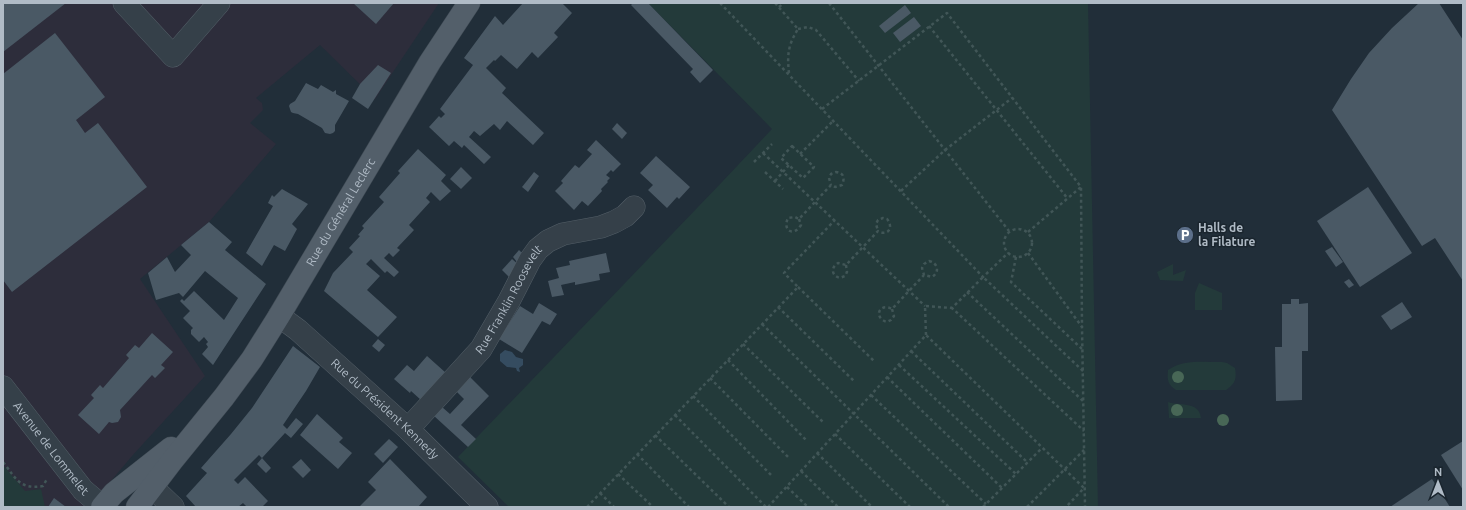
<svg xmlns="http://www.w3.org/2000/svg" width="1466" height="510" font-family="Ubuntu,sans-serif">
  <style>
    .medical { fill: #2d2d3b }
    .green { fill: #233a3a }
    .water { fill: #354c60 }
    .building { fill: #4a5965 }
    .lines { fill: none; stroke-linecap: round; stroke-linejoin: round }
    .minor-casing { stroke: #535e67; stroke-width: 23 }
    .major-casing { stroke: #3e4953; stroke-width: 23 }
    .path { stroke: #415657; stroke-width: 2.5; stroke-dasharray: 3 3; stroke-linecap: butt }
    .minor { stroke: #354049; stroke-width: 22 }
    .major { stroke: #535f6a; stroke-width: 22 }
    .tree { fill: #486756 }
    .labels { text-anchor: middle; stroke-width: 3; stroke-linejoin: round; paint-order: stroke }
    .street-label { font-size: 12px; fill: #b0bbc6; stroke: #1a252e }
    .poi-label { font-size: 12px; font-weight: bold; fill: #b0bbc6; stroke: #1a252e; text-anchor: start }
  </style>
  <rect width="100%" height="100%" fill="#212e39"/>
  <path class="medical" d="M3,3H439L375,99L320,45L256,98L262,103L263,110L250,123L276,144L209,222L140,279L205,376L132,456L89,507H3Z"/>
  <g class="green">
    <path d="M648,3H1088L1098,507H509L458,457L722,182L772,129Z"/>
    <path d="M1173,264V275L1186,270L1183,281L1160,280L1157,272Z"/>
    <path d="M1199,283L1222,293V310H1195V293Z"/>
    <path d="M1222,362L1227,363L1235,368C1237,379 1235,384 1226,390H1176C1168,385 1167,380 1168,370C1183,359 1204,362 1222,362Z"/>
    <path d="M1168,402C1180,406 1199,401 1201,418H1169Z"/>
    <path d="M3,465L25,491L41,489L45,507H3Z"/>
  </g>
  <path class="water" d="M505,350L512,352L516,357L523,359V365L519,368L520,372L517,371L516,368L507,367L500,361V354Z"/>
  <g class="building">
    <path d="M3,3H66L3,52Z"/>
    <path d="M353,3H394L376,24Z"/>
    <path d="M523,3H562L572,13L554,33L558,37L538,58L532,52L517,69L501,55L495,61L494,60L486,68L506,88L502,93L544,133L533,145L507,121L500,130L494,124L480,136L474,131L469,137L491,157L484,164L464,145L462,148L454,141L449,146L429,127L439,116L441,118L445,114L440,109L473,65L464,58L495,16L503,25Z"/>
    <path d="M633,3H648L713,70L700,83L690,72L693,69L631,5Z"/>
    <path d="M1419,3H1439L1463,40V281L1435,238L1422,246L1332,110L1351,79L1369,53L1392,28Z"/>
    <path d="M905,5L911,13L885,33L879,26Z"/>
    <path d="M914,17L921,26L900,42L893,33Z"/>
    <path d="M55,33L105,97L76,120L85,133L98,123L147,187L12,292L3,280V74Z"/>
    <path d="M378,65L391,73L368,109L352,98L360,84Z"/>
    <path d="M306,83L318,89L321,85L333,92L336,90V94L349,101L335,125V131L333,133L330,134L325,133L322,128L298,114L293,113L291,112L289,106L290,104L295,101Z"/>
    <path d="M617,123L627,133L622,139L612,129Z"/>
    <path d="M596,140L621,164L613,172L611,170L606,175L610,178L607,181L608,182L601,189L602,191L588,206L582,201L574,210L555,191L563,183L561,181L575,165L579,168L592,154L587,150Z"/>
    <path d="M418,149L446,175L441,181L451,191L440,201L431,192L426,198L430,202L409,225L414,230L397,248L400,250L393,257L389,253L384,258L399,272L394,277L387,271L385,273L371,259L366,264L380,276L367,290L397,317L378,337L324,291L333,273L353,252L349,248L360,236L358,235L364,228L362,226L384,202L379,197L400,173L398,171Z"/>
    <path d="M656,156L690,187L679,199L677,197L667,208L648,190L653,185L640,173Z"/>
    <path d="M461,167L472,178L461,189L450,179Z"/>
    <path d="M534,172L539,176L528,192L522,187Z"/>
    <path d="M1368,187L1412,253L1360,287L1317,221Z"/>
    <path d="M282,189L308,204L292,224L297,229L285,251L274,245L262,266L246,253L273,206L268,203L272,195L274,197Z"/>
    <path d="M209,222L232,242L225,250L266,284L213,365L202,354L208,347L206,344L208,342L204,337L199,342L191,334V330L193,328L183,318L190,311L180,301L182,299L184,301L194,291L224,320L238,298L205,271L183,297L179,293L156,300L148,273L167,257L175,272L191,255L181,245Z"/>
    <path d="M1332,247L1343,262L1336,267L1325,251Z"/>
    <path d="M519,250L524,255L517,262L513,257Z"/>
    <path d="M606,253L610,272L599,274L600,280L575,285V282L561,285L564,295L552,297L548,281L559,278L556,268L570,265L569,261Z"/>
    <path d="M512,259L519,265L511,279L502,270Z"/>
    <path d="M1349,279L1354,285L1349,288L1344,282Z"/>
    <path d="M1291,299H1299V304L1308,303V351H1302V400L1276,401L1275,347H1282V304H1291Z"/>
    <path d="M1402,302L1412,317L1391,330L1381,316Z"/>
    <path d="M539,303L557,314L550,325L542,321L522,353L499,339L520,306L533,314Z"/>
    <path d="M152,333L173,352L161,365L165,368L155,378L152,375L120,410L121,417L118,422L112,423L109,422L99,434L78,415L94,398L91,395L100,385L103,388L129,358L126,355L135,345L139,348Z"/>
    <path d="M378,339L385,345L379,352L372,346Z"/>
    <path d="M293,346L320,367L306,391L283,425L287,429L296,418L303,424L291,438L285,433L262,458L271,468L266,473L257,464L262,458L259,455L234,480L238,484L245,477L268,501L262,507H247L243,503L238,507H196L186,496L207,473L201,468L231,434L252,408Z"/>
    <path d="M427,356L446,373L421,400L411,391L410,393L394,379L407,365L414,371Z"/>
    <path d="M470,377L489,396L461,425L476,439L468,447L433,415L442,407L450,414L464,399L457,392Z"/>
    <path d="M317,414L343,438L339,442L352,453L338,469L300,435Z"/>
    <path d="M389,439L398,447L383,463L374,454Z"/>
    <path d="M1463,441V490L1441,455Z"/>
    <path d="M301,459L311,470L303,478L292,467Z"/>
    <path d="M390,459L427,497L418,507H359L376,490L368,482Z"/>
    <path d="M1432,479L1450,507H1390Z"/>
    <path d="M54,498L66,507H48Z"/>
  </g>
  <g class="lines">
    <defs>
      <g id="minor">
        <path d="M124,3L173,56L219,3"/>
        <path id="s1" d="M279,316L298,330L408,429L487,507"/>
        <path id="s2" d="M3,387L83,490L103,507"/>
        <path id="s3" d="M408,429L481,349L509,301L530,260L538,249L548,241L563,234L601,227L614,222L625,216L634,207"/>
        <path d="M152,487L173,507"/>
      </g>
      <g id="major">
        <path d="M102,507L114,493L171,448"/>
        <path id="s4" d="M137,507L172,461L224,397L252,359L279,316L430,62L469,3"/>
      </g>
    </defs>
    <use href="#minor" class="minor-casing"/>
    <use href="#major" class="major-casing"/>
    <g class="path">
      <path d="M720,3L983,277L1008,253"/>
      <path d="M775,3L798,29C788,45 787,55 789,73"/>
      <path d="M829,3L1009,231"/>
      <path d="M779,7L784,3"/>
      <path d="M929,26L1068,199"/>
      <path d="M798,29L808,27L816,30L859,81"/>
      <path d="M822,109L947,13L1081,187L1082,327"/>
      <path d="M792,146L814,167L803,178L781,158Z"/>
      <path d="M763,153L925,306"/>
      <path d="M800,154L833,121"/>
      <path d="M754,162L772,144"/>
      <path d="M765,172L783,189"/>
      <path d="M775,181L789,165"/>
      <path d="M901,191L945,150L1012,98"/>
      <path d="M799,219L801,225C794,237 782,231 788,218L795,217L799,219L831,185L835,187L842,185C845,178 844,173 836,172L831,174L829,178L831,185"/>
      <circle cx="1018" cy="243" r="14"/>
      <path d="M1028,232L1081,187"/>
      <path d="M1028,253L1082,327L1085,507"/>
      <path d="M1016,257L1011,282L1082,349"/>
      <path d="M846,265L847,272L845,276L840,278C832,276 830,268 838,263L846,265L878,231C888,237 894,227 887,219L883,218L878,220L876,224L878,231"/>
      <path d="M798,287L874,361"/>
      <path d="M967,292L1083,401"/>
      <path d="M778,307L855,382"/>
      <path d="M892,309L894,316L891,320L887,322C873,318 879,302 892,309L924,275L932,277C940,272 938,263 929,261L924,264L922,268L924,275"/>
      <path d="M762,324L949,507"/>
      <path d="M926,335L925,306L952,308"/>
      <path d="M743,344L823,422"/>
      <path d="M911,351L1028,463"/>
      <path d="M728,360L806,440"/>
      <path d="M899,365L1016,474"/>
      <path d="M1083,371L983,277L952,308L1084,431"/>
      <path d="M887,377L1002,488"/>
      <path d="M710,378L788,457"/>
      <path d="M871,395L986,504"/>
      <path d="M693,396L771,475"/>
      <path d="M675,415L766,507"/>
      <path d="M835,434L910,507"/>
      <path d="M655,435L729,507"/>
      <path d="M817,453L872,507"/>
      <path d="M637,454L689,507"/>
      <path d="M3,462C16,478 19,490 43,486L47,479"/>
      <path d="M801,471L838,507"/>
      <path d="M618,474L653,507"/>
      <path d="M787,487L808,507"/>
      <path d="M600,493L614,507"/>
      <path d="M587,507L798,287L784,273L835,220"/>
      <path d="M768,507L926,335L1084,488L1066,507"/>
      <path d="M983,507L1042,448"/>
      <path d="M1027,507L1084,450"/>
    </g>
    <use href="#minor" class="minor"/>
    <use href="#major" class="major"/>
  </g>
  <g class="tree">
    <circle cx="1178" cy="377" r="6"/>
    <circle cx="1177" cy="410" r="6"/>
    <circle cx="1223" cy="420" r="6"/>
  </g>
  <defs>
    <symbol id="parking-disc" viewBox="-11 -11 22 22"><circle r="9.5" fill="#5c6f8a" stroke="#1a252e"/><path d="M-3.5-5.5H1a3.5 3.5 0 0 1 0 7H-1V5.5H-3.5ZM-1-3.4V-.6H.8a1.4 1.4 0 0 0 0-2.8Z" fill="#fff"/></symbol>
  </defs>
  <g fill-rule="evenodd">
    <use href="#parking-disc" x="1175" y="225" width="20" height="20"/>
  </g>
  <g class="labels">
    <g class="street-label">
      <text dy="4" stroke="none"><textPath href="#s4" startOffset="359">Rue du Général Leclerc</textPath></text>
      <text dy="4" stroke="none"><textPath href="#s3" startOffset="165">Rue Franklin Roosevelt</textPath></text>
      <text dy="4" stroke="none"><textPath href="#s1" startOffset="141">Rue du Président Kennedy</textPath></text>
      <text dy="4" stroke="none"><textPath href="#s2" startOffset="78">Avenue de Lommelet</textPath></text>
    </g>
    <g class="poi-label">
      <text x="1198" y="232">Halls de<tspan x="1198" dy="14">la Filature</tspan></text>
    </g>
  </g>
  <rect width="1466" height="510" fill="none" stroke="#b0bbc6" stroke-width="8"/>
  <g transform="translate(1438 482)" stroke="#1a252e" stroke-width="3" paint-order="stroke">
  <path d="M0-3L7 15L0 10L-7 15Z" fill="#b0bbc6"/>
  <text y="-6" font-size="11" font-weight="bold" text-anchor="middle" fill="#b0bbc6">N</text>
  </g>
</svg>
